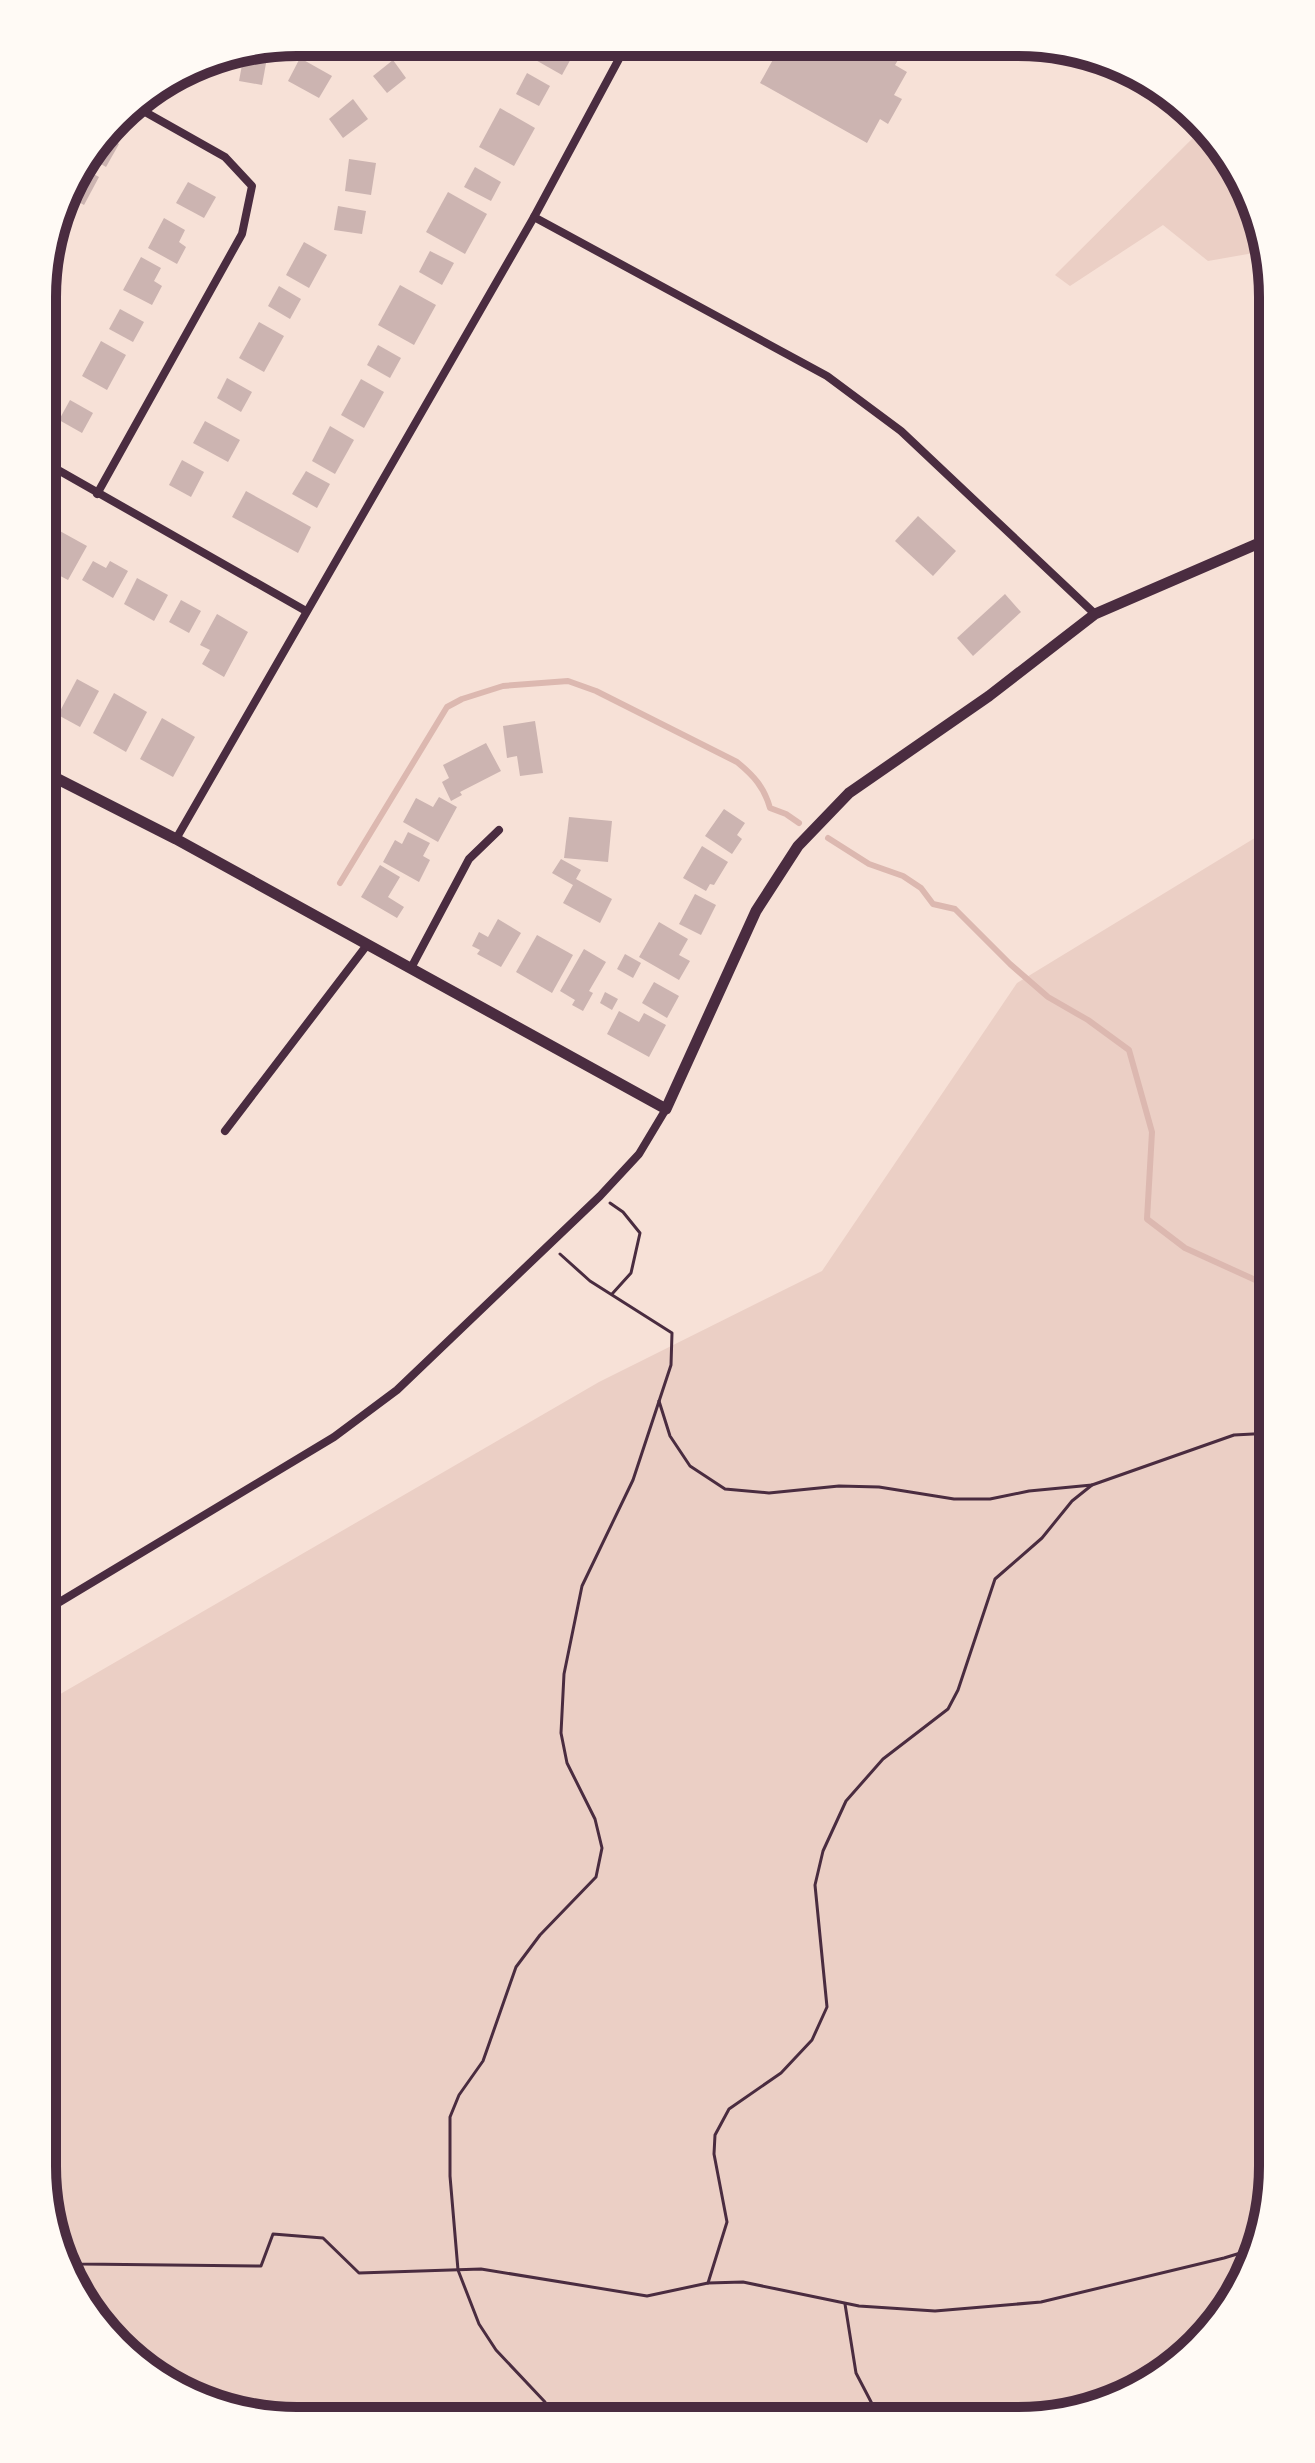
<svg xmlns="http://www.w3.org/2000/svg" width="1315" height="2463" font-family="'Asap Condensed',sans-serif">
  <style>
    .green { fill: #ebcfc5 }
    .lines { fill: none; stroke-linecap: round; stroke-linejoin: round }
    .stream { stroke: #dcb8b0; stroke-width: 6 }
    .building { fill: #ccb4b1 }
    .path { stroke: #4a2c40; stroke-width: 3 }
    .minor { stroke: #4a2c40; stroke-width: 8 }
    .tertiary { stroke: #4a2c40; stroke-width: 11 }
    .rim { fill: none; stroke: #4a2c40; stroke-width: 10 }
  </style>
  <rect width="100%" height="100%" fill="#f7e1d7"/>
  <g class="green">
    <path d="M1202,129L1259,214L1265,251L1208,261L1163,225L1070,286L1055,275Z"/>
    <path d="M1273,827L1272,2184L1254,2263L1221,2321L1173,2369L1101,2407L1018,2421L263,2419L141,2368L94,2321L56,2249L42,2166L43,1704L599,1382L822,1271L1017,983Z"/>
  </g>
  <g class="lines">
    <g class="stream">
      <path d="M828,838L869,864L903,876L921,888L933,904L955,909L1010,964L1048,997L1088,1020L1129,1050L1152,1132L1147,1219L1185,1248L1273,1288"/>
      <path d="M340,883L447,707L462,699L503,686L568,681L596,691L737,762C754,776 764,787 770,808L786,814L799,823"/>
    </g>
  </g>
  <g class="building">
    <path d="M531,43H537L579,44L562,75L525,54Z"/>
    <path d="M781,45L895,46L893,50L901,55L895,65L907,72L894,95L902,99L888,124L880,119L867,143L760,83Z"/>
    <path d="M244,54L267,58L262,85L239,81Z"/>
    <path d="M220,57L210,75L192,66L200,61Z"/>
    <path d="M300,58L332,76L319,98L288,81Z"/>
    <path d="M393,60L406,78L387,93L373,76Z"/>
    <path d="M527,73L550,86L539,106L516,94Z"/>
    <path d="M353,99L368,119L343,138L329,119Z"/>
    <path d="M500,108L535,128L514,166L479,147Z"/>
    <path d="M105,136L119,144L106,167L89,157Z"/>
    <path d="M349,159L376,163L371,195L345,191Z"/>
    <path d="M81,167L99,177L84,205L65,194L68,184Z"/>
    <path d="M475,167L501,182L491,201L464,187Z"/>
    <path d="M188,182L216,197L204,218L176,203Z"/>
    <path d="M448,192L487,214L465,254L426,232Z"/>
    <path d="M338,206L366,211L362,234L334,230Z"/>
    <path d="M61,208L75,216L60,246L51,241Z"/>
    <path d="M164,218L185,230L179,242L186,247L177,264L148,248Z"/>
    <path d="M304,242L327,255L309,288L286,275Z"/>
    <path d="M430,251L454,263L442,285L419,272Z"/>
    <path d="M141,257L161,268L154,281L162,286L152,305L123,290Z"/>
    <path d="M400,285L436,305L414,345L378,325Z"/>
    <path d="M279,286L301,299L290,319L268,306Z"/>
    <path d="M120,309L144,322L133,342L109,329Z"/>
    <path d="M259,322L284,336L264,372L239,358Z"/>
    <path d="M101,341L126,355L107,390L82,376Z"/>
    <path d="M378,345L401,358L390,378L367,365Z"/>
    <path d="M227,378L252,392L241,412L217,398Z"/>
    <path d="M361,379L384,392L364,428L341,415Z"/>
    <path d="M70,400L93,413L82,433L59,420Z"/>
    <path d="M205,421L240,440L228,462L193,443Z"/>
    <path d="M330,426L354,440L335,474L312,461Z"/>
    <path d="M182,460L204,472L191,497L169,485Z"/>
    <path d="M306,471L330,484L317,508L292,494Z"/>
    <path d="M246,491L311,527L298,553L232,517Z"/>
    <path d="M918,516L956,551L933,576L895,541Z"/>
    <path d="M44,521L53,526L44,543Z"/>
    <path d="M58,530L87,546L68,580L45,568L54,552L48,549Z"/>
    <path d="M93,561L106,568L110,561L128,571L113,598L82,580Z"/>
    <path d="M137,578L168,595L154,621L124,604Z"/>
    <path d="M1005,594L1021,612L973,656L957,638Z"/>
    <path d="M181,600L201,611L189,633L169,622Z"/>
    <path d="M217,614L248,632L224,677L202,664L210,650L200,645Z"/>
    <path d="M44,665L60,674L44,703Z"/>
    <path d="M77,679L99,691L80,727L58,715Z"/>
    <path d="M114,693L147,712L126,752L93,733Z"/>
    <path d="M162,718L195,737L173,777L140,759Z"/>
    <path d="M535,721L543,773L520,776L517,756L507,758L503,726Z"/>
    <path d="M486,743L501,771L460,792L462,795L451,801L442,782L449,778L443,765Z"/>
    <path d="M439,797L457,807L438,842L403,822L416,798L433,807Z"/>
    <path d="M724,809L745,823L737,835L742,839L732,854L705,836Z"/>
    <path d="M569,817L612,821L608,862L564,858Z"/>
    <path d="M408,832L430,843L423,856L430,860L419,882L383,862L395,840L402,844Z"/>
    <path d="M702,846L728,862L714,885L710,884L706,891L683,878Z"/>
    <path d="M561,859L581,870L576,879L612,899L600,923L563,903L573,885L552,873Z"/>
    <path d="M380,865L400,877L388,897L404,907L397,918L361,897Z"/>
    <path d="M695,894L716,905L701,935L679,924Z"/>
    <path d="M498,919L521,933L501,967L477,954L480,950L472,946L479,932L488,937Z"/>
    <path d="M659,922L688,939L679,955L690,961L679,980L639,957Z"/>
    <path d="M537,935L573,955L552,993L516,972Z"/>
    <path d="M584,949L606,962L589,991L593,993L583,1011L572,1005L575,1000L560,991Z"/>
    <path d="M625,954L641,963L633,978L617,969Z"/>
    <path d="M654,982L679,996L667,1018L642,1003Z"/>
    <path d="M605,992L618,999L612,1010L600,1003Z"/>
    <path d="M619,1011L639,1022L644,1013L666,1025L649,1057L607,1034Z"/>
  </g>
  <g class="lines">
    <g class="path">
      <path d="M610,1203L623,1212L640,1233L631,1273L612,1294"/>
      <path d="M659,1401L670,1436L690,1466L725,1489L769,1493L839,1486L879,1487L954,1499H990L1029,1491L1092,1485"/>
      <path d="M62,2260L81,2264L261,2266L273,2234L323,2238L359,2273L481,2269L647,2296L708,2283L743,2282L859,2306L935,2311L1041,2302L1224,2258L1257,2248"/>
      <path d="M708,2283L727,2222L714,2154L715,2135L729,2109L781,2073L812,2040L827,2007L815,1885L823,1851L846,1801L883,1759L948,1709L958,1690L995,1579L1042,1538L1072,1501L1092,1485L1234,1435L1273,1433"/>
      <path d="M845,2304L856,2373L881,2421"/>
      <path d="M553,2420L545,2402L496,2350L479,2324L458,2270L450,2176V2117L459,2095L483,2061L516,1967L540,1935L596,1877L602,1848L595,1819L567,1763L561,1733L564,1674L582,1586L633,1480L671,1365L672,1333L590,1281L560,1254"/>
    </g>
    <g class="minor">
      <path d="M534,217L827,376L901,431L1095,614"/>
      <path d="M44,462L306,611"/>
      <path d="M97,494L242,234L252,186L225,157L131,104"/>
      <path d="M176,839L534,217L627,44"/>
      <path d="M411,968L469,859L499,830"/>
      <path d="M225,1131L367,945"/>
      <path d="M43,1612L334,1437L397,1390L600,1196L639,1154L666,1109"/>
    </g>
    <path class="tertiary" d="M44,772L176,839L666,1109L756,911L798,846L849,793L989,696L1095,614L1273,537"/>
  </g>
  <path d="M0 0H1315V2463H0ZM297 56H1018A241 241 0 0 1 1259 297V2166A241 241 0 0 1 1018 2407H297A241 241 0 0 1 56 2166V297A241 241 0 0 1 297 56Z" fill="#fffaf5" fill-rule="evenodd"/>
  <path class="rim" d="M297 56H1018A241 241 0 0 1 1259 297V2166A241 241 0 0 1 1018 2407H297A241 241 0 0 1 56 2166V297A241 241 0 0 1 297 56Z"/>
</svg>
